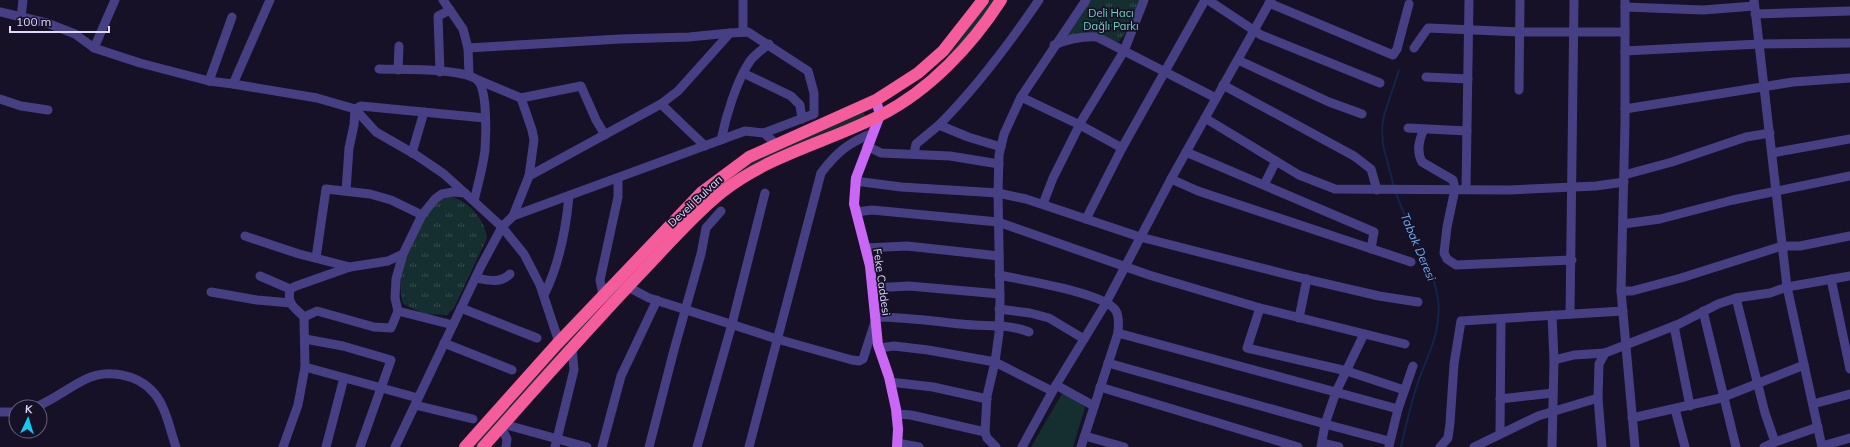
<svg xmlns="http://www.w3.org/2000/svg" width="1850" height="447" font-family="Mulish,sans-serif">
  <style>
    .grass { fill: #152f30 }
    .park { fill: url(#park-tufts) }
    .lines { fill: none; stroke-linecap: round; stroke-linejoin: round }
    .stream { stroke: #12244a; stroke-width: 2 }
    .minor { stroke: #473f83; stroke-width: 9 }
    .major { stroke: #ca68f5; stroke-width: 10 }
    .highway { stroke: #f55c9b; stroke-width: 12 }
    .labels { text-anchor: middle; stroke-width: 3.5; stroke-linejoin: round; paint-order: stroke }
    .park-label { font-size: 11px; fill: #69d9c5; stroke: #161127 }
    .street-label { font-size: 11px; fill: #e0d9fd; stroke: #161127 }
    .water-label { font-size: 12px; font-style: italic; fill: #6eaef6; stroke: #161127 }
  </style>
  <defs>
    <pattern id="park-tufts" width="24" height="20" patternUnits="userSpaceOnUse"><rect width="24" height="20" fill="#152f30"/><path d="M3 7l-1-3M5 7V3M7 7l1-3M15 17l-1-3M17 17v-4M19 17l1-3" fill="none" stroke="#374d4f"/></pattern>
  </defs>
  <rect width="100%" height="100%" fill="#161127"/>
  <g class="grass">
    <path d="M990,0H995L971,33L947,59L946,58Z"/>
    <path d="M864,112L865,116L780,151L756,163L552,363L477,447H471L689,209L754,159Z"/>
    <path d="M1063,392L1083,404L1085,408L1073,447H1031Z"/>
  </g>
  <g class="park">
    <path d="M1089,0H1140L1128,29L1119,42L1065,36Z"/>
    <path d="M449,196C469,201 484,218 487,238L454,308L447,315L424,314L403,304C400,292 399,277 403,264C410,243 427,203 449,196Z"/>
  </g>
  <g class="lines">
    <g class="stream">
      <path d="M1394,187L1383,145L1382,128L1384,115L1399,70"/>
      <path d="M1396,193C1408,229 1433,262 1438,300C1442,330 1428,355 1418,382C1411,403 1406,425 1401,447"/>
    </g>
    <g class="minor">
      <path d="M443,0L463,29L468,48L469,75"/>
      <path d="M743,0V32"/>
      <path d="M1208,0L1261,35L1380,83"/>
      <path d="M1625,0V123L1621,291L1635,447"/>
      <path d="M1754,0L1787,287L1822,447"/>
      <path d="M1269,3L1393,55L1397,49L1409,4"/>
      <path d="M1625,7L1703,10L1754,6"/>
      <path d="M0,12L47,23L75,34L94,48L140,63L209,81L233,84L317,98L355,109L376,132L416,155L444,174L502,227L524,254L540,285L559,342"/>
      <path d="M1755,14L1850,11"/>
      <path d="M21,17L23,0"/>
      <path d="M1054,45C1069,39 1081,36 1097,37L1216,98"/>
      <path d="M94,48L115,0"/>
      <path d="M468,48L620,39L689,37L730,33L748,32L808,71L814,93V114L764,133"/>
      <path d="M1414,48L1428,28L1520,32H1625"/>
      <path d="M1625,51L1759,44L1850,43"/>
      <path d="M1238,60L1329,102L1362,114"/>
      <path d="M379,69C401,70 459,68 476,79C488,86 486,136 485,150C483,167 478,184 474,201"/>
      <path d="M398,70L399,46"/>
      <path d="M440,72L438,16L450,10"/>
      <path d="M743,73L791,96L800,105L802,119"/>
      <path d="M1426,77L1468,79"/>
      <path d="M478,80L521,98L581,86L596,120L605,135"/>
      <path d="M209,81L232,17"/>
      <path d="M233,84L270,0"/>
      <path d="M1223,85L1354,156L1371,169L1377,190"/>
      <path d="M1519,90L1520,0"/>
      <path d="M1021,97L1080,125L1122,148"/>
      <path d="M521,98L532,130L534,140L529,176"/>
      <path d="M0,99L21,106L48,110"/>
      <path d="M661,104L705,146"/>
      <path d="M1625,109L1793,82L1850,78"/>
      <path d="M1205,118L1299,175L1335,189L1509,190L1596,186L1624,182"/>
      <path d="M939,125C977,87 1009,44 1039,0"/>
      <path d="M1408,128L1467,131"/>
      <path d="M1424,129C1419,140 1416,151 1422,162L1453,180L1455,189L1447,227L1444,253L1447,259L1456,265L1572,260"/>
      <path d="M721,140C726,116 736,82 750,61C754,55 763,49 769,44"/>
      <path d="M867,146L881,153L950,156L999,164"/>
      <path d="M1186,152L1374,232L1371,249"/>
      <path d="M412,153L424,112"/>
      <path d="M1772,153L1850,139"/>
      <path d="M914,154L916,144L939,125L968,137L1001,147"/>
      <path d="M1624,175L1672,162L1746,137L1770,133"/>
      <path d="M1171,179L1198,191L1411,262"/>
      <path d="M855,181L901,187L998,193L1026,199L1140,237L1293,276L1379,296L1418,302"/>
      <path d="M1264,185L1276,161"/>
      <path d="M1466,189L1469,0"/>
      <path d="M346,191L349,148L354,125L355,109L361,106L485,118"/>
      <path d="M1043,204L1053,178L1082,120L1124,51L1144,0"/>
      <path d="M856,212L872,210L998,222L1149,275L1260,308L1405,344"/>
      <path d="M513,216L529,176L661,104L678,91L730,33"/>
      <path d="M1086,219L1122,148L1205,0"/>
      <path d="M1623,224L1660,219L1733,200L1850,176"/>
      <path d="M245,236L299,254L350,267"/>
      <path d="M865,248L907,246L999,256"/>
      <path d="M316,258L326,189L370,194L391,200L422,215"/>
      <path d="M999,275C1021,280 1107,293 1116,311C1120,318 1118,326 1118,333L1081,447"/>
      <path d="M260,276L290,289"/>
      <path d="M476,278C488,280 500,284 510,274"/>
      <path d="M1831,279L1850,369"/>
      <path d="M628,287L649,298L777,339L852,360L859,361L863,359L875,322"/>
      <path d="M872,288L909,286L1000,294"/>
      <path d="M1621,291H1632L1681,278L1782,246H1800L1850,236"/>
      <path d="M211,292L257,300L291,303"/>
      <path d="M544,295C559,265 566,229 569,196"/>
      <path d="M603,295L600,280L618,197V178"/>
      <path d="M1736,298L1765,413L1775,442"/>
      <path d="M461,308L537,338"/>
      <path d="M1260,308L1247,348L1347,371L1404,390"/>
      <path d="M999,309L1030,313L1049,318L1084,339"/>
      <path d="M398,311L453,325"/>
      <path d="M1703,311L1736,447"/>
      <path d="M1570,314L1574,0"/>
      <path d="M1552,315L1554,360L1552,447"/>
      <path d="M304,317L317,311L374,327L391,328L398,311L395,298L396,279L403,254L422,215L435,199L442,194L453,192L465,193"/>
      <path d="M875,317C904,317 932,321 961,324C985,327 1006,323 1029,332"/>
      <path d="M1299,318L1307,279"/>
      <path d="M1674,326L1690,406"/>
      <path d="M1118,333L1398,409"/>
      <path d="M305,339L343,346L391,360L360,447"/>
      <path d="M444,343L512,370"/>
      <path d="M879,348L894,346L928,350L995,362L1052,391"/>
      <path d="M1554,360L1574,355L1605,353"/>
      <path d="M1108,363L1325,424L1389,441"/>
      <path d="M305,367L418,398"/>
      <path d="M890,382L933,387L987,399"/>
      <path d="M1056,385L1094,406"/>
      <path d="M1100,387L1298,447"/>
      <path d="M1598,398L1602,447"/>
      <path d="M1500,399L1553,393"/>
      <path d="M1813,404L1850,394"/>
      <path d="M415,405L473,419"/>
      <path d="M36,407C53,400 68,388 84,380C106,368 138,374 154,393C166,407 170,430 176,447"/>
      <path d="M1675,409L1685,447"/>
      <path d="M0,412H16"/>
      <path d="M897,414L911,415L985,432"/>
      <path d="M1632,418L1721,398L1804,365"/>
      <path d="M503,424L587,447"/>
      <path d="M501,427L507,439L506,447"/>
      <path d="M1500,434L1501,319"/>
      <path d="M1085,436L1124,447"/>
      <path d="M897,443L919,447"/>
      <path d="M1322,443L1339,447"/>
      <path d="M1389,446L1398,409L1413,366"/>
      <path d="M1822,446L1850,438"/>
      <path d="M283,447L298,405L305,367L304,317C294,306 287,306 290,289L296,286L350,267L388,261L403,254"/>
      <path d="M326,447L344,378"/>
      <path d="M395,447L481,266L502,227L513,216L745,131L764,133L776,144"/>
      <path d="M555,447L574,370L572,348"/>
      <path d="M602,447L621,376L657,300"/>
      <path d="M649,447L674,350L701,254L706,228L721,211"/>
      <path d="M697,447L732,324L765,193"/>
      <path d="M749,447L821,173C837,152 848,143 873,133"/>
      <path d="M996,447L987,438L985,432L987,396L995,362L999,333L1000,302L998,193L999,155L1004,134L1021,97L1086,0"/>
      <path d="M1022,447L1056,385L1106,303L1171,179L1271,0"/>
      <path d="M1321,447L1325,424L1336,392L1364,334"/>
      <path d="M1440,447L1448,438L1450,423L1454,364L1461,321L1623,311"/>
      <path d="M1474,447L1538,416L1598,398L1599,364L1605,353L1679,324L1718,304L1736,298L1770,293L1787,287L1850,276"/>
      <path d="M1764,447L1775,442L1818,427"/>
    </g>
    <path class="major" d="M876,100L880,115L856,178L854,204L870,266L878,345L889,377L896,409L898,429L897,447"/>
    <g class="highway">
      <path d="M465,447L557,344L702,192L749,157L876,100L918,73L943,51L983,0"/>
      <path d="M483,447C535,389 587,330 640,274C667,246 692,216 722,192C769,155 828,142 881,115C930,90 972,45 1001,0"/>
    </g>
  </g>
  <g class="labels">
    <g class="park-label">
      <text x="1111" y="17">Deli Hacı<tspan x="1111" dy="13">Dağlı Parkı</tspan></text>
    </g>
    <g class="street-label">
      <text transform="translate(695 201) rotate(-43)" y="4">Develi Bulvarı</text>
      <text transform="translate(882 282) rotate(82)" y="4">Feke Caddesi</text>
    </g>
    <g class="water-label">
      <text transform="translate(1418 247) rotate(67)" y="4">Tabak Deresi</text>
    </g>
  </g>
  <g transform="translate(28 419) rotate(4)"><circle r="19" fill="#161127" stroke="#67617d"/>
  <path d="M0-3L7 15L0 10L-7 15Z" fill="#12cbf0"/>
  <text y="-6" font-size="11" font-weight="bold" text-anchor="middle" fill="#e0d9fd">K</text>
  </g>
  <path d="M10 26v6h99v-6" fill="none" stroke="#e0d9fd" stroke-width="2"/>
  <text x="16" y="26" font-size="12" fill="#e0d9fd" stroke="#161127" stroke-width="3" paint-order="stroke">100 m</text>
</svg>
